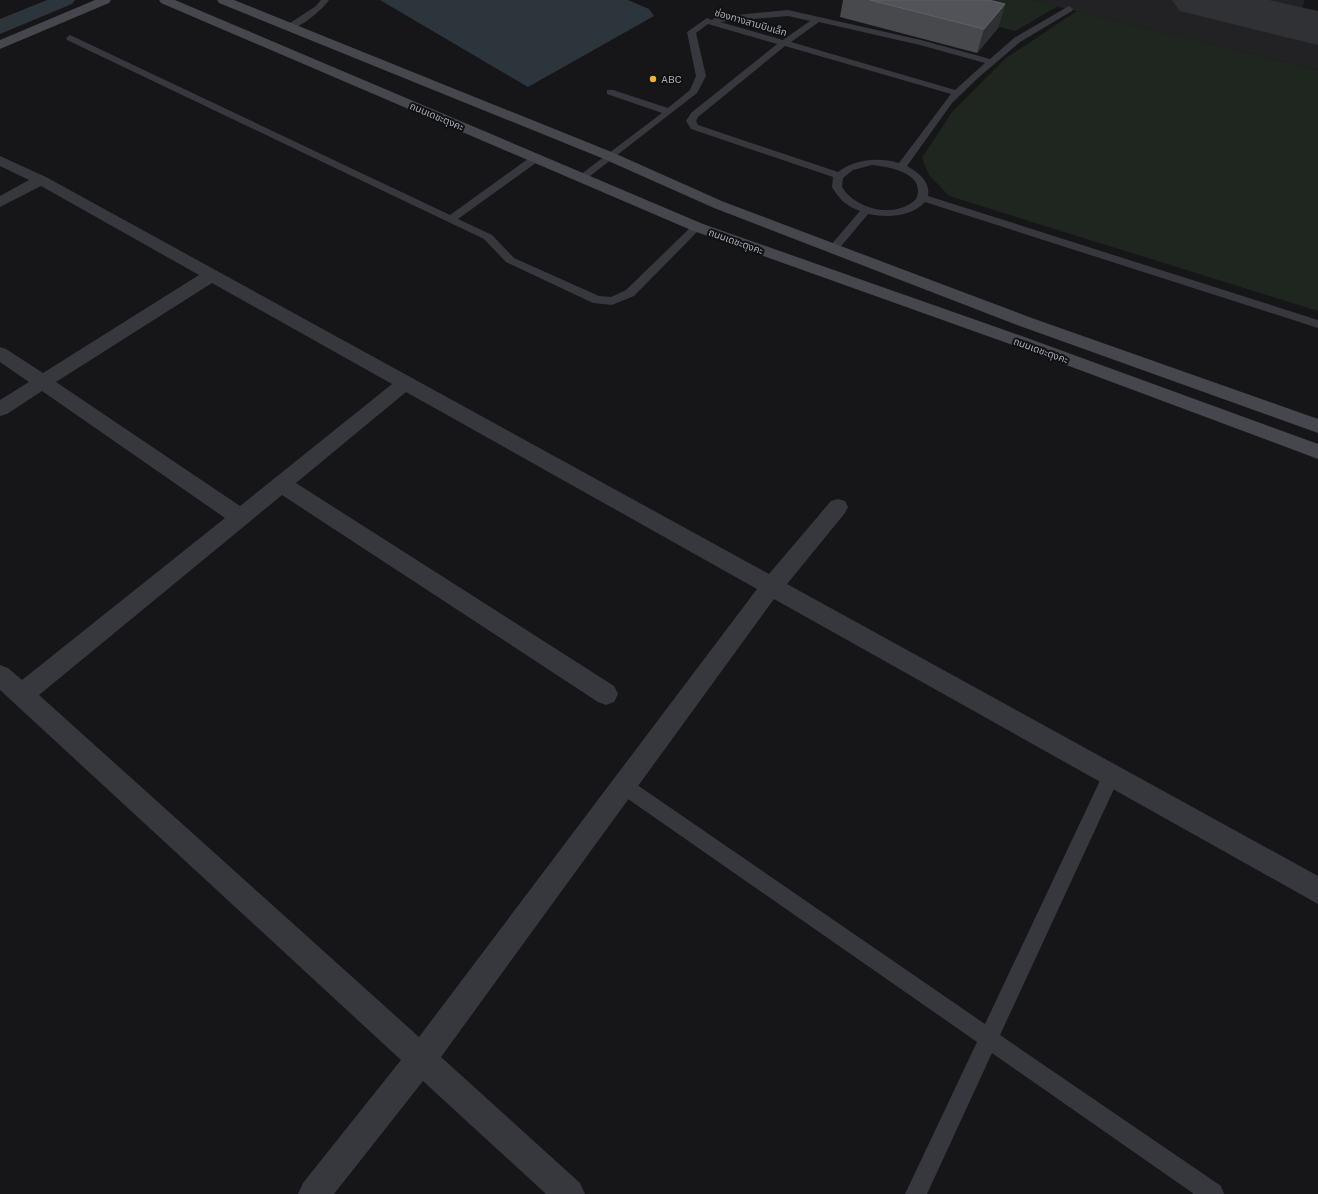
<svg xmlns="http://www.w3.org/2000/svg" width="1318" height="1194" font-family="'Public Sans','Noto Sans Thai',sans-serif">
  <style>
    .built { fill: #222225 }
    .green { fill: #1e261f }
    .water { fill: #2c353c }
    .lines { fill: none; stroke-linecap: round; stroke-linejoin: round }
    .canal { fill: #2c353c; fill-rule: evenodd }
    .taxiway { fill: #303135; fill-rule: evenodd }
    .lane { fill: #37383d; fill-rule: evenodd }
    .street { fill: #37383d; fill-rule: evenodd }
    .secondary { fill: #45474d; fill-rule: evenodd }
    .wall { fill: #47494d }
    .shaded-wall { fill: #2f3033 }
    .building { fill: #525359; stroke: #5f6168 }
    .poi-dot { fill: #f2b134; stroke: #111113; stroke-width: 1.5 }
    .labels { text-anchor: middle; stroke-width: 4; stroke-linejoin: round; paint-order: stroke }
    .far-street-label { font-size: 10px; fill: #a8adb8; stroke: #111113 }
    .far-poi-label { font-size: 10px; fill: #a8adb8; stroke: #111113; text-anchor: start }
  </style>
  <rect width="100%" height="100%" fill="#161618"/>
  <path class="built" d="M1031,0H1225L1256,7L1259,0H1305L1299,14L1318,19V70Z"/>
  <g class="green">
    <path d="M892,0H1031L1058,6L1015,31Z"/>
    <path d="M1077,11L1318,70V311L949,196L929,175L922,158L952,112L1006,58Z"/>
  </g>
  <path class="water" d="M380,0H628L649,9L654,16L528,87Z"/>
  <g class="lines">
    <path class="canal" d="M47,0H75L72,4L0,34V19Z"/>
    <path class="taxiway" d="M1172,0H1269L1318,11V45L1180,11Z"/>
    <g class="lane">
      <path d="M321,0H329C323,9 298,31 287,29V25L316,6Z"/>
      <path d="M1069,6L1073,9L1072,11L1020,42L978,78L952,103L907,166C918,172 931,182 928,196L1318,320V328L925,202C911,217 888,218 868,214L838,250H830L828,248L830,246L860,211C846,206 839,199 832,187L833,177L691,129L686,121L691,113L777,44L708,24L696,33L706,76L697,93L585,180L581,181L576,178L662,113L607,94V90H613L668,108L690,90L696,76L687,32L707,18L712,20L716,17L788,10L921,40L990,59L1014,38ZM788,16L810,21L783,40L720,22ZM819,22L920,45L985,63L955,90L791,42ZM785,46L951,94L899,163C878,157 855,159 838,172L698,125L696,121L698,117ZM872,165C889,167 927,173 916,199C896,219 856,210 842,187L843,178L853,170Z"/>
      <path d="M70,35L450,215L532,156H540L541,158L540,160L458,219L492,235L514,258L599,296L611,297L626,290L693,225L697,224L702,227L634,296L612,305L593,303L506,262L484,239L67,40L66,38Z"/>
      <path d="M1111,768L1117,770L1120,776L1000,1035L1221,1186L1224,1194H1194L992,1053L927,1194H905L977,1042L618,792L615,786L618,780L624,778L630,780L985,1024L1105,770Z"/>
    </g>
    <path class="street" d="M0,156L46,177L769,574L831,501L838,499L845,501L848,507L845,513L787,584L1318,876V904L774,599L441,1057L580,1183L585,1194H546L423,1081L334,1194H298L303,1183L401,1060L0,690V665L8,668L22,680L225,518L42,391L7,414L0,416V400L29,382L0,362V347L6,349L43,373L199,275L41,186L0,207V196L29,180L0,166ZM212,283L392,384L240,506L56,382ZM406,392L757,589L419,1037L39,695L282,495L598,702L606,705L614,702L618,694L614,686L296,483Z"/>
    <g class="secondary">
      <path d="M95,0H111L109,3L0,49V40Z"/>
      <path d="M159,0H175L703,224L1019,335L1318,444V459L1007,343L691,230L161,3Z"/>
      <path d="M217,0H234L614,153L724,202L1029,317L1318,419V433L1017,325L714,208L604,159L219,3Z"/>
    </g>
  </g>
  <path class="wall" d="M843,0H989L1005,4L998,28L977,53L840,17Z"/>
  <path class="shaded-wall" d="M1005,4L998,28L977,53L984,29Z"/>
  <path class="building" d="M870,0H989L1005,4L984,29Z"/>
  <circle class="poi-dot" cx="653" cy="79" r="4"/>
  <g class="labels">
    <g class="far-street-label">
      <text transform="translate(751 22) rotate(16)" y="4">ช่องทางสามบินเล็ก</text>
      <text transform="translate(437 116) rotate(23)" y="4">ถนนเดชะตุงคะ</text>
      <text transform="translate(736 241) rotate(20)" y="4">ถนนเดชะตุงคะ</text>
      <text transform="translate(1041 350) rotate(20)" y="4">ถนนเดชะตุงคะ</text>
    </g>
    <g class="far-poi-label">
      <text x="661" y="83">ABC</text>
    </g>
  </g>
</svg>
